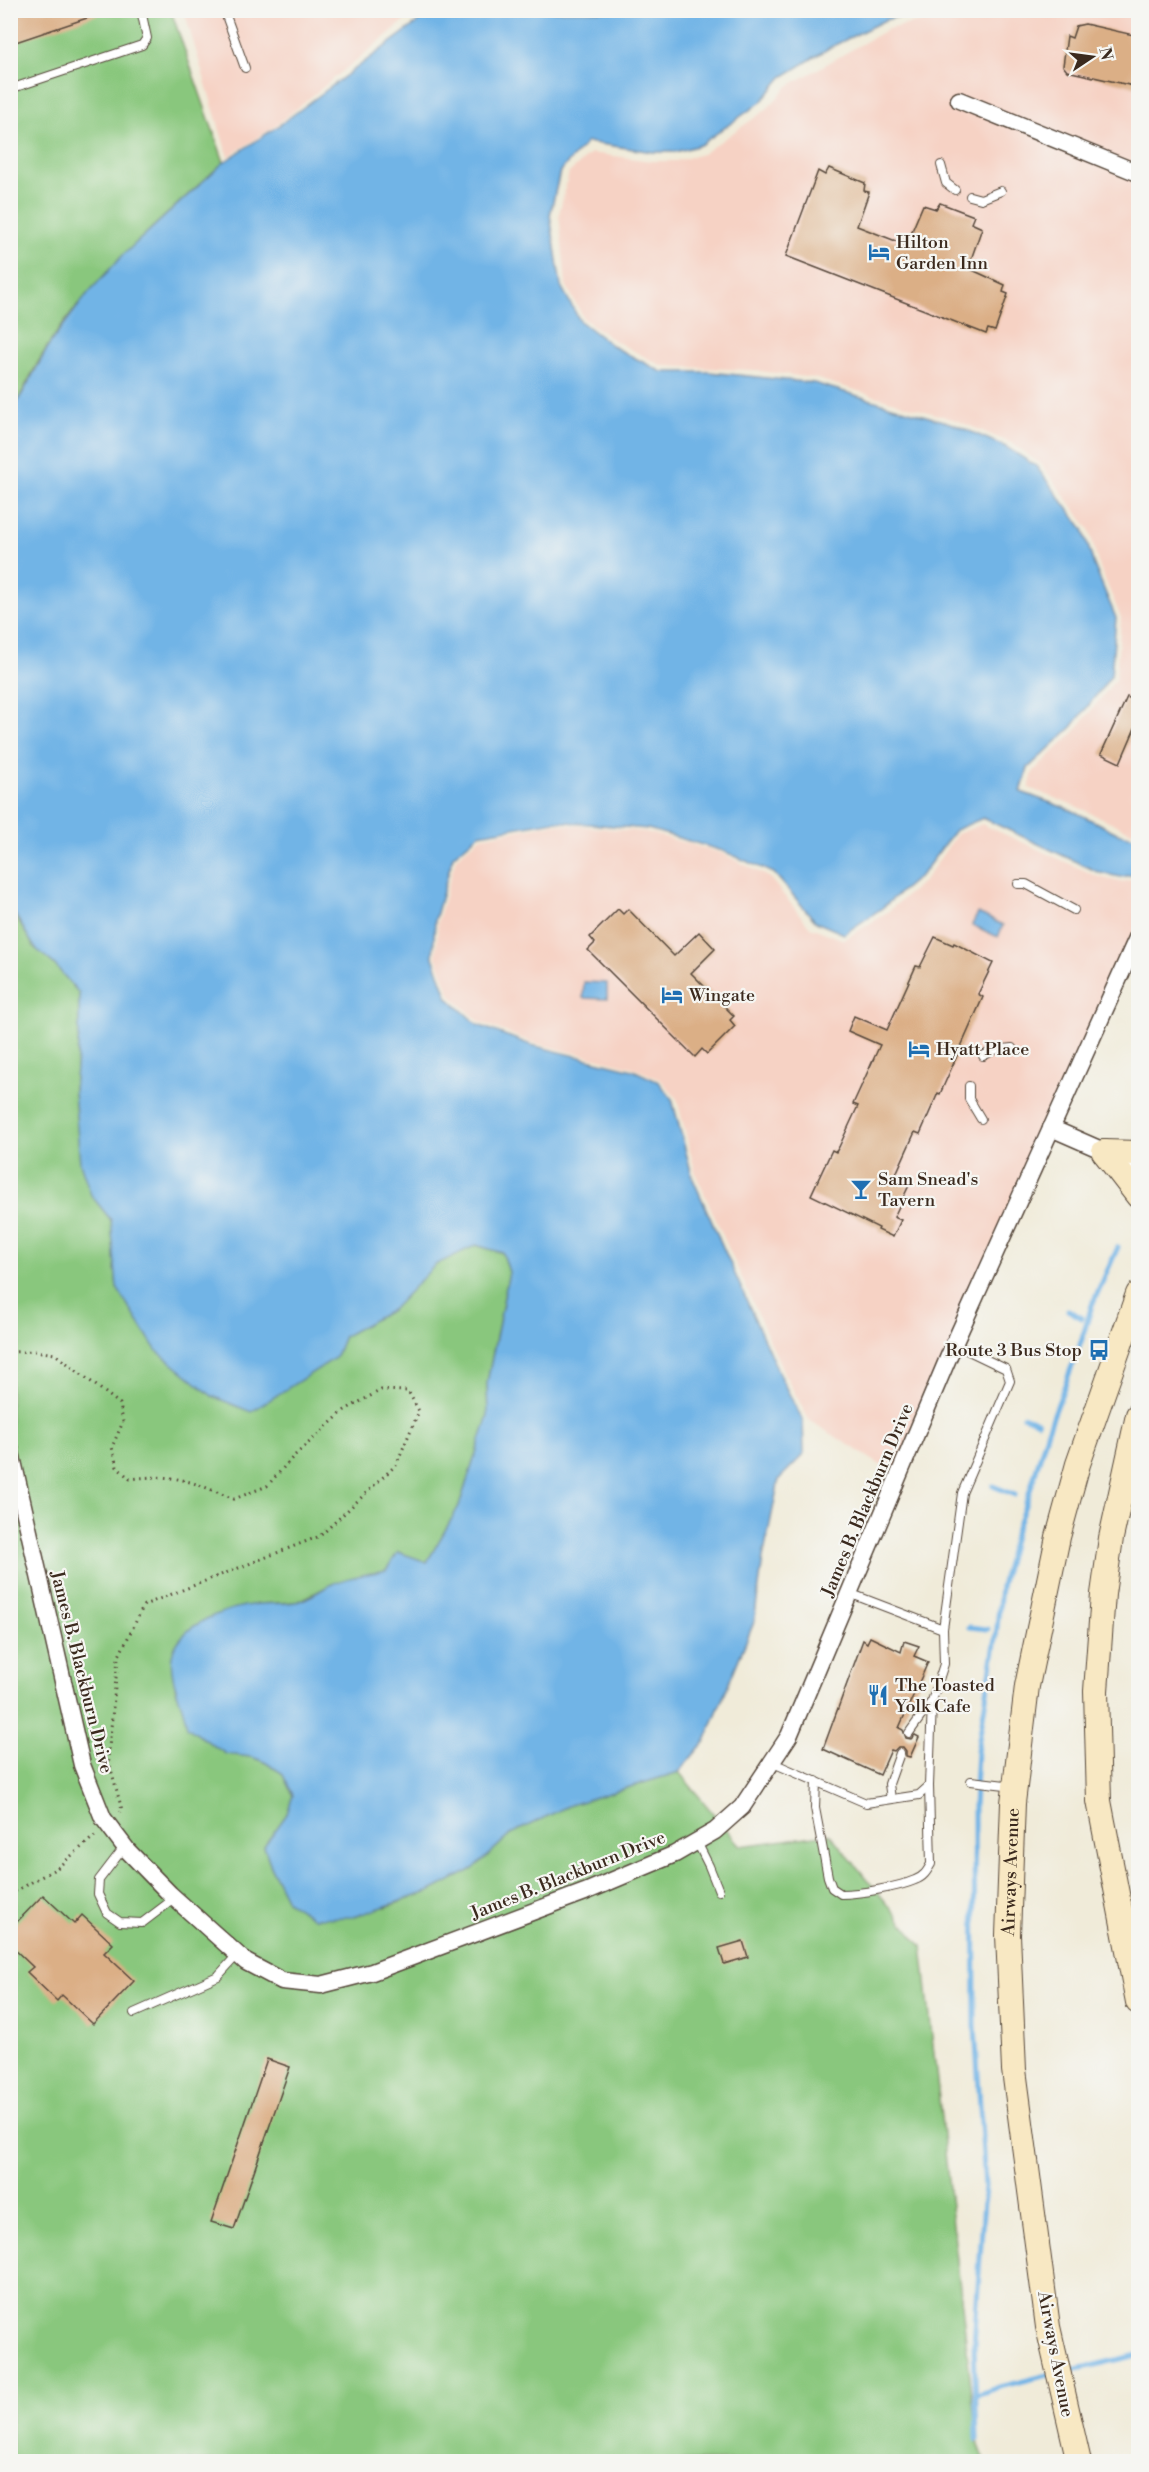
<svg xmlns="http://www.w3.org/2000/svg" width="1149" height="2472" font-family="'Libre Bodoni',serif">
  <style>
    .built { fill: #f6d2c4 }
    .green { fill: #89c77d; stroke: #62784e; stroke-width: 1.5 }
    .water { fill: #71b4e6; stroke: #566f82; stroke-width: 1.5 }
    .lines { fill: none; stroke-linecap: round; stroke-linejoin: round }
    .stream { stroke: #71b4e6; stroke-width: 5 }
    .building { fill: #dbaf86 }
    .service-casing { stroke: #56473a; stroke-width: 10 }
    .minor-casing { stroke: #56473a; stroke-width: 19 }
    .secondary-casing { stroke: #56473a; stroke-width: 26 }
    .path { stroke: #56473a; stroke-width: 3; stroke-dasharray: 1.5 4.5; stroke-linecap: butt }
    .service { stroke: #fff; stroke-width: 8 }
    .minor { stroke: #fff; stroke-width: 16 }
    .secondary { stroke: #f8e8c3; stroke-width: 24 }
    .labels { text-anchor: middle; stroke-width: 4.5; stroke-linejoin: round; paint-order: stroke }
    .poi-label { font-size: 18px; fill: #3b2a1e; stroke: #f6f6f2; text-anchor: start }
    .street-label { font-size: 18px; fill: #3b2a1e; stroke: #f6f6f2 }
  </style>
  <rect width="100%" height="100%" fill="#f6f6f2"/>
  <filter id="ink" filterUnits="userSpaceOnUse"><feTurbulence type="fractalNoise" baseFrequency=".0167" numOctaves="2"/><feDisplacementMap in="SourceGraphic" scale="12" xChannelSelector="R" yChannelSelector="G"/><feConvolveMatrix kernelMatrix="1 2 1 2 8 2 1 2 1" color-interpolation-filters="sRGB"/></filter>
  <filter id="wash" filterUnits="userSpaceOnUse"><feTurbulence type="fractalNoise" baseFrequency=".008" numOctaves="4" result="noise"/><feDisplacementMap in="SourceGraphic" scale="24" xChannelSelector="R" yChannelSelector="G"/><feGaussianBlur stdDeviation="1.35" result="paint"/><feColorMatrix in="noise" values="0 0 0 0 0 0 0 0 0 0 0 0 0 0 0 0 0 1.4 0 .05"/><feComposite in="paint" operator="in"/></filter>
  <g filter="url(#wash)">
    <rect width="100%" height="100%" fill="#f0ebd9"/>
    <g class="built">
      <path d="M184,11H417L275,126L228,157Z"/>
      <path d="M938,11H1138V835L1073,805L1029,788L1033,772L1075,731L1116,679L1121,618L1098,563L1089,529L1041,464L1011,443L955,420L814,378L751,370L662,366L615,341L584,319L566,285L559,214L569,173L591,153L652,161H676L702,154L766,110L788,86L888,29L923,21Z"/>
      <path d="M554,824L646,832L721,853L769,877L810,927L844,940L886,913L925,880L957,834L982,824L1099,877L1121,882L1138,878V936L895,1474L809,1420L784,1373L696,1175L677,1099L661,1080L632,1067L531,1042L480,1022L451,996L436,957L438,921L456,858L481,837Z"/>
    </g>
    <g class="green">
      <path d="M11,11H171L224,162C163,218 98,272 51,341C36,364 23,390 11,414Z"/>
      <path d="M10,908L35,948L54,964L79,993V1034L74,1091L76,1116L91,1195L111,1220L117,1288L335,1358L344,1336L392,1310L435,1265L475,1245L503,1253L509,1272L487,1383L488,1416L459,1506L427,1562L335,1583L297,1602L257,1604L175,1688L185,1710L187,1727L226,1754L251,1757L263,1761L282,1773L293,1796L287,1814L264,1846L273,1872L288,1902L386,1907L431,1891L473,1869L511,1834L570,1805L679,1772L740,1846L830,1834L922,1946L977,2440L985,2461H11Z"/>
    </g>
    <g class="water">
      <path d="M433,11H920L885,20L829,48L782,77L761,102L700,145L675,152H653L587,142L560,171L550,215L561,286L580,321L614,347L662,372H709L814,383L953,424L1006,447L1036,466L1083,529L1094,565L1116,618L1111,676L1072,727L1028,768L1021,792L1073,811L1117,833L1138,838V867L1136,874L1121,877L1100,873L983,818L955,830L923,873L882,908L844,934L816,922L774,873L723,851L648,829L554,821L479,834L453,856L435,920L433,957L448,998L478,1025L531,1045L633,1070L659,1082L672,1099L693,1179L780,1376L803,1421L804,1454L779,1479L763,1558L754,1622L705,1741L679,1772L570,1805L511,1834L473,1869L431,1891L353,1917L314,1918L288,1902L273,1872L264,1846L287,1814L293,1795L282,1773L263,1761L251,1757L226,1754L187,1727C184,1704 168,1679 172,1656C179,1623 229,1607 258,1604C270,1603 283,1604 295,1602C308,1600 321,1589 332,1584C348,1577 369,1574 386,1570L398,1552L427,1562L459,1506L488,1416L487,1383L509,1272L503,1253L476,1245L435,1265L392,1310L344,1336L335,1358L251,1412L212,1396L156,1350L117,1288L111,1220L91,1195L80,1163L74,1091L79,1034V993L54,964L35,948L11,908V414L51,342L88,293L123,255L224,162L278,126Z"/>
      <path d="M978,913L1003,925L998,937L972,925Z"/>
      <path d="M584,982L607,983V999L583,998Z"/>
    </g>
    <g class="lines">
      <g class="stream">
        <path d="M1068,1310L1082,1318"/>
        <path d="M1023,1416L1038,1422"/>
        <path d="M993,1486L1015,1495"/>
        <path d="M969,1627L988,1629"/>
        <path d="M1064,2372L1138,2355"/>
        <path d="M976,2395L999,2387L1052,2374"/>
        <path d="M977,2440L974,2344L985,2186L975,2027L974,1807L977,1752L996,1638L1001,1587L1014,1536L1029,1494L1048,1430L1082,1339L1092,1305L1118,1247"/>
      </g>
    </g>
    <g id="blocks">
      <g class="building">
        <path d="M10,10H101L102,13L10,44Z"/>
        <path d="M1085,24L1138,36V87L1067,71L1063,66L1067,36L1072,38L1076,26Z"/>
        <path d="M829,168L865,183L864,191L869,192L857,226L906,245L923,205L936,209L940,203L974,216L971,223L982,228L968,268L1005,285L1003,292L1008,294L995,331L988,329L986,334L786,256L818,171L825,175Z"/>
        <path d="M1127,697L1138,702V721L1120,763L1101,754Z"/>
        <path d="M618,909L623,914L628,909L674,956L699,932L715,949L691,973L734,1016L730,1020L735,1026L707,1054L702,1049L695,1057L588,950L595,943L590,937Z"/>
        <path d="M935,937L953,945L954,943L993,963L978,994L983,997L940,1094L938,1093L920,1134L915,1132L896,1174L911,1181L894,1217L901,1220L893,1237L878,1230L879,1228L811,1195L832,1150L836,1152L839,1147L858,1106L853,1104L880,1045L848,1031L854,1016L887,1030L916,966L920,967Z"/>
        <path d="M870,1637L901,1652L904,1641L919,1646L914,1656L928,1662L899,1728L903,1730L906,1738L911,1739L915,1735L919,1737L910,1757L906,1756V1751L903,1747H898L894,1751L891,1750L880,1775L823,1749L863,1640L867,1643Z"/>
        <path d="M43,1895L74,1924L82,1915L113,1944L104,1953L134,1981L93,2024L62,1995L57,2001L27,1972L33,1967L10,1945V1929Z"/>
        <path d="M743,1941L748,1957L724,1964L719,1948Z"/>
        <path d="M267,2059L290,2067L234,2229L211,2222Z"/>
      </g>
    </g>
  </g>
  <g filter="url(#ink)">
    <use href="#blocks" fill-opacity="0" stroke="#56473a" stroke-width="1.5"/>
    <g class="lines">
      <defs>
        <g id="service">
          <path d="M224,10L245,68"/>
          <path d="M10,89L142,45L147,38L141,10"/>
          <path d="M941,165L946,183L955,190"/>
          <path d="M970,196L981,199L1001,191"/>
          <path d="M1018,884H1026L1074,910"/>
          <path d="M983,1056L994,1050L1012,1048"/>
          <path d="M969,1086V1099L981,1119"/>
          <path d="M849,1593L943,1629"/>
          <path d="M909,1733L932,1701"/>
          <path d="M773,1763L866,1803L919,1795L929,1786L932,1701L944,1664L943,1629L962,1493L1010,1381L1006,1369L954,1344"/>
          <path d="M816,1781L815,1808L828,1877L832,1888L841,1894C859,1894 899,1887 915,1880C924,1877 927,1871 931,1864L929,1786"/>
          <path d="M971,1781L1014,1786"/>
          <path d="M891,1799L889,1784L900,1753"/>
          <path d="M697,1842L709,1866L719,1891"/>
          <path d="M125,1846L99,1880L98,1894L107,1913L120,1922L142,1923L175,1898"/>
          <path d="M134,2013L218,1976L238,1954"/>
        </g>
        <g id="minor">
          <path d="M959,100L1138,173"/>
          <path d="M1051,1128L1138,1166"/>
          <path d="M10,1448L82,1765L103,1818L128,1851L170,1894L246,1962L282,1981L321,1985L372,1972L585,1892L675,1854L715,1831L742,1807L789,1736L954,1344L1138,936"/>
        </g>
        <g id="secondary">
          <path d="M1104,1152L1138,1196"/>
          <path d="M1104,1152L1138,1153"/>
          <path d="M1138,1415L1111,1538L1103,1594L1096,1691L1099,1801L1138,2002"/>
          <path id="s1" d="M1079,2462L1048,2327L1014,2070L1008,1935L1013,1803L1027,1686L1058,1537L1078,1464L1138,1294"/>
        </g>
      </defs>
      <use href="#service" class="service-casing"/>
      <use href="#minor" class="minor-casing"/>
      <use href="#secondary" class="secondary-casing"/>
      <g class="path">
        <path d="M10,1352L35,1351L55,1354L120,1404L123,1422L112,1447L117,1467L130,1479C177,1473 192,1482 234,1499L267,1486L293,1457L345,1410L381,1390L408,1391L419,1411L396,1465L320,1536L144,1605L118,1658L108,1758L122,1810L120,1812"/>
        <path d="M10,1894L57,1868L96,1835"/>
      </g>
      <use href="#service" class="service"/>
      <use href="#minor" class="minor"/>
      <use href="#secondary" class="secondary"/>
    </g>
  </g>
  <defs>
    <symbol id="hotel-bare" viewBox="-9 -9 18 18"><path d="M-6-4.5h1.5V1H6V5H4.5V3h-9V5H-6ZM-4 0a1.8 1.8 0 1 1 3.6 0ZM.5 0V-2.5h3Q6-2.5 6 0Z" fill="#1f6fb2" stroke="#f6f6f2" stroke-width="2.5" paint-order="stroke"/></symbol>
    <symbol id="bar-bare" viewBox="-9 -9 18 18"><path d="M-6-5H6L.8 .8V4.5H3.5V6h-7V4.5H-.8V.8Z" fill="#1f6fb2" stroke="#f6f6f2" stroke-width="2.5" paint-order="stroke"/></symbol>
    <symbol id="bus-bare" viewBox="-9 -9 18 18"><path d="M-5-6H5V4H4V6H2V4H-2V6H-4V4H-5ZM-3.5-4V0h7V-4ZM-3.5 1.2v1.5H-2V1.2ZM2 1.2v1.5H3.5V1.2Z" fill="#1f6fb2" stroke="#f6f6f2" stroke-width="2.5" paint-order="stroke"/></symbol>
    <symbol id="restaurant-bare" viewBox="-9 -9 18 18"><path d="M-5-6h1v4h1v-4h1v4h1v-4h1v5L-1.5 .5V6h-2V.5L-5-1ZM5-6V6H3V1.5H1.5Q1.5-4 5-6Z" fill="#1f6fb2" stroke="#f6f6f2" stroke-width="2.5" paint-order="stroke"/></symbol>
  </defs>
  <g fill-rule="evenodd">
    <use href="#hotel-bare" x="864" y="237" width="30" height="30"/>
    <use href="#hotel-bare" x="657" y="980" width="30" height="30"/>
    <use href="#hotel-bare" x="904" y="1034" width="30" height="30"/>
    <use href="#bar-bare" x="846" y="1174" width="30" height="30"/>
    <use href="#bus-bare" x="1084" y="1335" width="30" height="30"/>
    <use href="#restaurant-bare" x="863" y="1680" width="30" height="30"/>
  </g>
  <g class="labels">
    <g class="poi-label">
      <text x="896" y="248">Hilton<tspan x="896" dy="21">Garden Inn</tspan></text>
      <text x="689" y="1001">Wingate</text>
      <text x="936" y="1055">Hyatt Place</text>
      <text x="878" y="1185">Sam Snead's<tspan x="878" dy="21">Tavern</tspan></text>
      <text x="1082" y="1356" text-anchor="end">Route 3 Bus Stop</text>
      <text x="895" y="1691">The Toasted<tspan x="895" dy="21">Yolk Cafe</tspan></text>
    </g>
    <g class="street-label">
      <text transform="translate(867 1500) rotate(-67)" y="6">James B. Blackburn Drive</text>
      <text transform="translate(82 1672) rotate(76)" y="6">James B. Blackburn Drive</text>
      <text dy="6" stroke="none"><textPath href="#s1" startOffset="596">Airways Avenue</textPath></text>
      <text transform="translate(568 1875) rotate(-22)" y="6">James B. Blackburn Drive</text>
      <text transform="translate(1056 2354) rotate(79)" y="6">Airways Avenue</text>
    </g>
  </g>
  <rect width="1149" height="2472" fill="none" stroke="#f6f6f2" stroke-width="36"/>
  <g transform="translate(1092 57) rotate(77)" stroke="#f6f6f2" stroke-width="4.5" paint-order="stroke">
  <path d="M0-4.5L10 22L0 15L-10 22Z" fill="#3b2a1e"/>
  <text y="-9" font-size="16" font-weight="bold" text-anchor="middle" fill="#3b2a1e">N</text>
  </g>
</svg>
